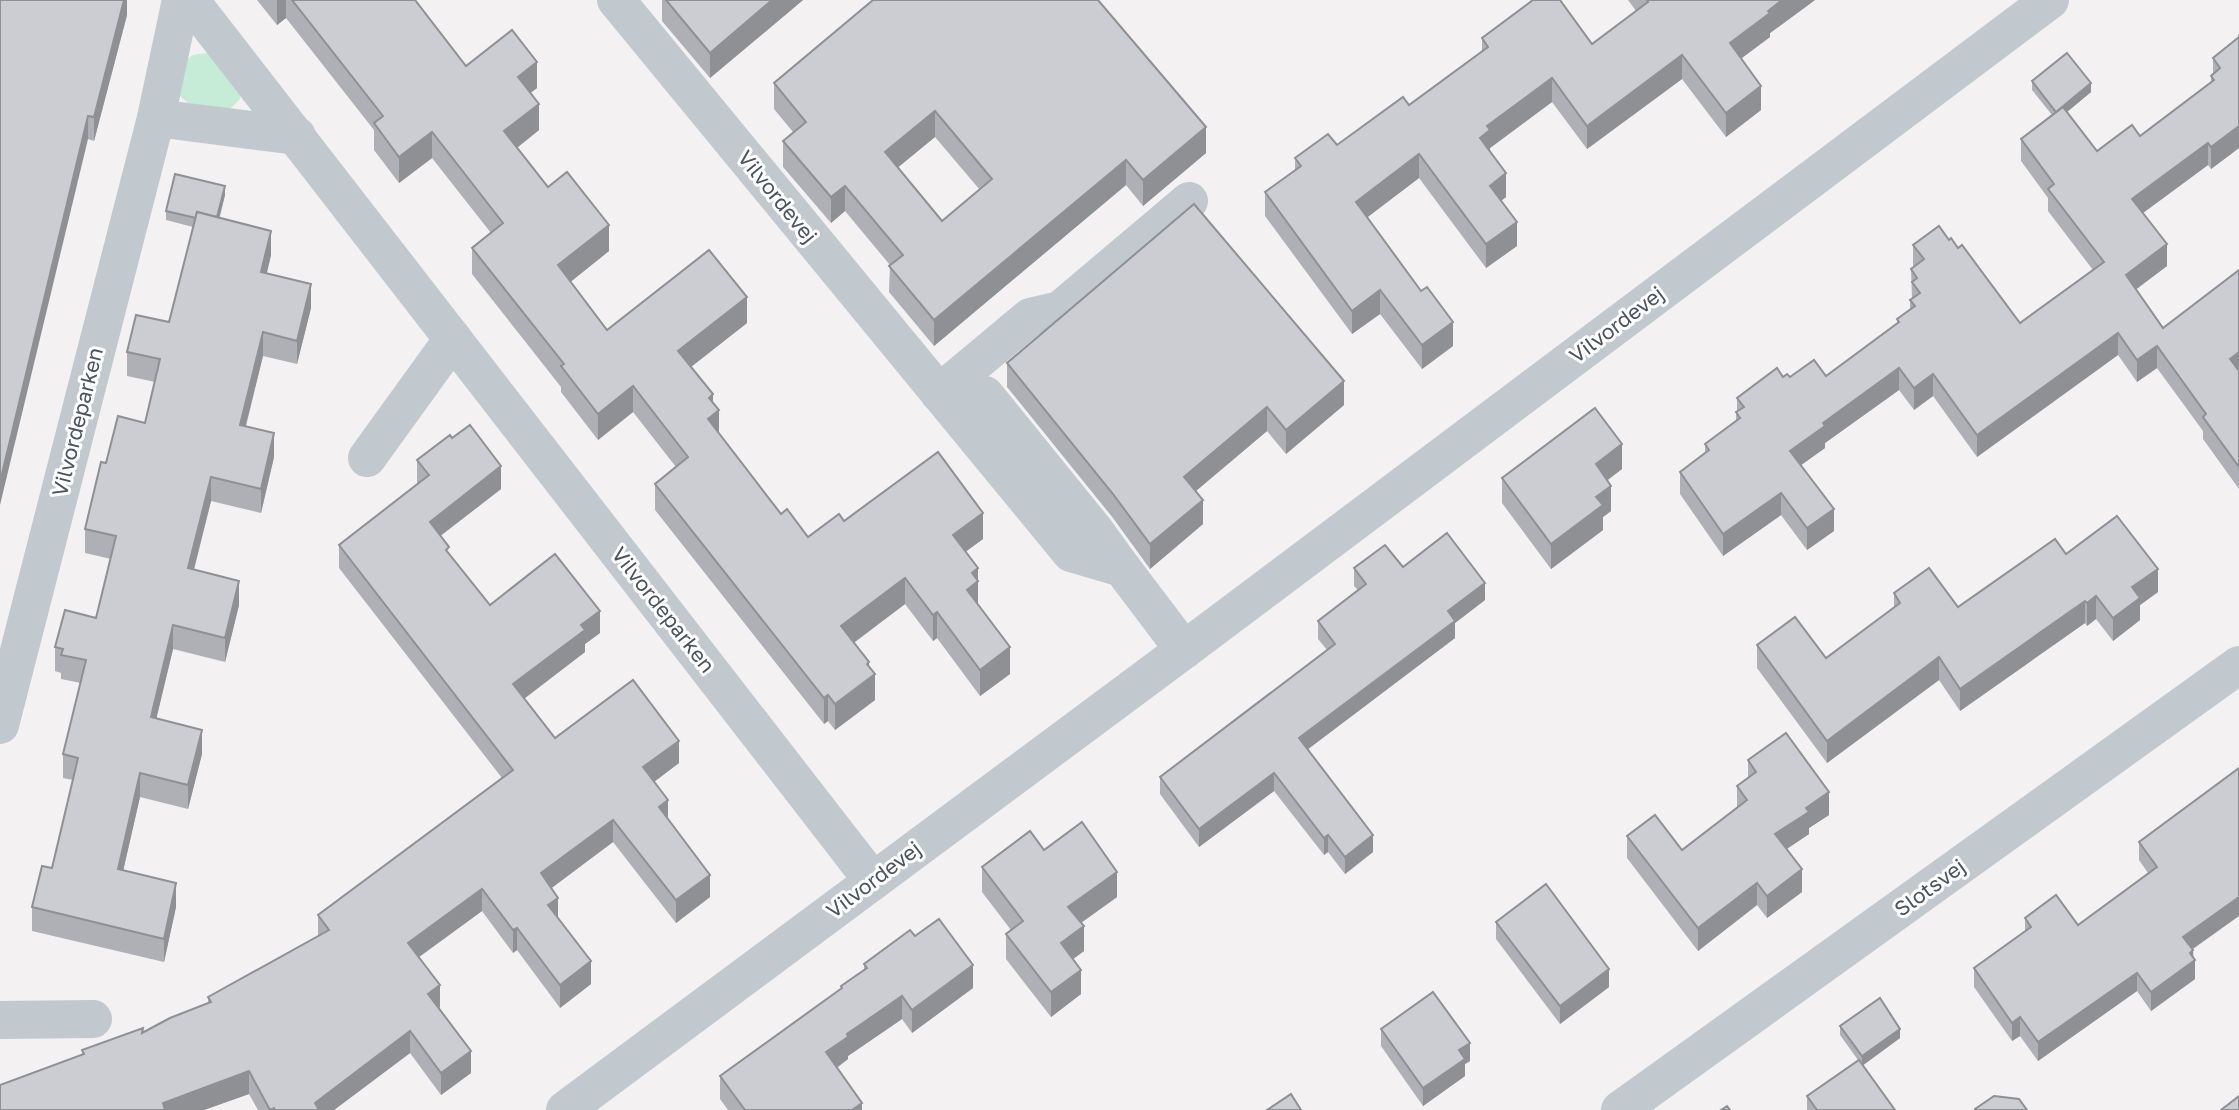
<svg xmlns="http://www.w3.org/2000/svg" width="2239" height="1110" font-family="'Golos Text',sans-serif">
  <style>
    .green { fill: #c6ebd6 }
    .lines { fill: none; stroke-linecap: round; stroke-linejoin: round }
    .minor { stroke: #c1c8ce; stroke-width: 38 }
    .wall { fill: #afb0b5; fill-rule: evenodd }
    .shaded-wall { fill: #8f9094 }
    .building { fill: #cccdd3; stroke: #8f9094; stroke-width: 2; fill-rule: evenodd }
    .labels { text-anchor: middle; stroke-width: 6; stroke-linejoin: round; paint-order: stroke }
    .street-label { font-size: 21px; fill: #4b535c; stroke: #fff }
  </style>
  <rect width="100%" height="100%" fill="#f3f1f1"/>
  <path class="green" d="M207,53L218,59L241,92L240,99L229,110L188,103L178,94L186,60L193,55Z"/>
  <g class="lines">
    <g class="minor">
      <path d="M190,0L873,881"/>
      <path d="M616,0L1071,553L1122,568L1184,650"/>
      <path d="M156,118L297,136"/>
      <path d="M939,393L1030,317L1060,310L1189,201"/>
      <path d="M985,395L1096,532L1122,568"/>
      <path d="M367,458L453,339"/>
      <path d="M0,725L156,118L181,0"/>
      <path d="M0,1020L93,1019"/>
      <path d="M565,1110L1184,650L2050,0"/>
      <path d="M1620,1110L2239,665"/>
    </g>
  </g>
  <g class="wall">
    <path d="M0,0H127V15L94,141L88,139Z"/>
    <path d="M257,0H415L466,66L537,88L530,93L539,130L517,148L548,187L609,251L570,282L607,330L747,323L691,367L713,402L719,433L781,514L808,537L844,521L983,539L966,551L978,568V605L1010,674L980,696L937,638L933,641L905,604L854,643L869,668L875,700L835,730L828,721L824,724L655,510V484L676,467L633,412L598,440L561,392V387L472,274V248L491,233L432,158L399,183L374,150V130L286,18L277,25Z"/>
    <path d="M662,0H803L710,78L662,21Z"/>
    <path d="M1628,0H1815L1770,33V37L1741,58L1761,110L1726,137L1682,79L1587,149L1552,102L1490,148V152L1506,197L1501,201L1517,246L1486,268L1419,178L1367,217L1453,346L1422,369L1380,314L1352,334L1265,216V192L1295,170V158L1337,145L1409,105L1482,52V38L1592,44L1636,11Z"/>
    <path d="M2238,34H2239V148L2211,169L2208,165L2143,213L2167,266L2136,289L2163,328L2239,270V489L2203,439V431L2157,368L2137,382L2118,355L1977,457L1933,396L1914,410L1899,390L1825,443V448L1801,465L1834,531L1807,550L1781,515L1723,556L1680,494V472L1705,454V444L1736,422V412L1737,411V398L1783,377L1826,376L1897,323V319L1910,310V300L1912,298L1911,269L1913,267V245L1949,240L2020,323L2093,270L2048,211V198L2021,161V139L2052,115L2032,90V81L2091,92L2067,112L2097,151L2140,136L2211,82V76L2213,74V58L2238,38Z"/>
    <path d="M774,83L1206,153L1143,206L1126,185L934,346L889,292L890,265L845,211L831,223L783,167V141L793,132L774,109ZM935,137L980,190L942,221L897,168Z"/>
    <path d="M225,195L219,218L271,255L267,273L311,308L297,364L263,356L246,426L274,457L261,513L211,501L194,570L239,605L225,662L173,649L156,719L202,754L188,809L140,797L123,871L176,907L164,962L32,931V907L52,868L73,780L63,778V754L81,683L61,679V673L55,671V647L96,618L111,559L85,553V529L106,463L145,423L155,382L127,376V352L169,322L193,227L166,220V211Z"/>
    <path d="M1007,363L1344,405L1286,454L1267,431L1196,491L1203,524L1150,569L1113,518L1007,387Z"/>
    <path d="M417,460L501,489L440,536L449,554L490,605L600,633L585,644V652L524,699L555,738L679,763L654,782L668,819L710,897L676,923L613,842L551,888L558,918L591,984L560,1008L517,950L513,953L482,911L419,957L440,1007L439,1008L471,1073L441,1095L410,1053L334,1110H258L249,1094L204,1110H0L82,1054V1050L143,1032L208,1004V997L318,936V915L502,778L339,568V545L418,484L417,482Z"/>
    <path d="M1622,469L1607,480L1611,511L1603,517V530L1551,569L1502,503V478Z"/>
    <path d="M2066,554L2158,592L2140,605V620L2113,641L2096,619L2087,626L2085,623L1960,711L1939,680L1827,763L1757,668V645L1826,658L1894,608V593L1958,607Z"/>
    <path d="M1403,567L1485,600L1455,623V638L1308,749L1373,852L1345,874L1328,852L1324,855L1274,791L1199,847L1160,794V777L1327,650L1318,639V621L1358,590L1354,586V568Z"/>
    <path d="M1748,760L1829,815L1809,828V834L1786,849L1802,892L1767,918L1757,905L1698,951L1627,858V836L1682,850L1737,808V786L1748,778Z"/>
    <path d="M2239,768L2193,949L2195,979L2151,1011L2137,991L2038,1061L2020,1036L2012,1041L1974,987V968L2025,932V918L2078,925L2148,873L2139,860V842Z"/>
    <path d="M1044,850L1117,897L1081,923L1084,951L1073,959L1081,994L1051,1017L1006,959V934L1011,930L982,892V867Z"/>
    <path d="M1496,922L1609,987L1560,1024L1496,939Z"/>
    <path d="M915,936L973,988L912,1033L902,1019L848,1056V1059L837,1068L862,1110H728L720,1099V1076L841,989V986L864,970V964Z"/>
    <path d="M1840,1026L1900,1038L1863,1065L1895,1110H1807V1096L1858,1060L1840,1035Z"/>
    <path d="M1381,1029L1470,1061L1465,1064V1076L1423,1106L1381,1046Z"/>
  </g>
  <g class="shaded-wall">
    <path d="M124,0H127V15L94,141V117Z"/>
    <path d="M277,0H286V18L277,25Z"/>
    <path d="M772,0H803L710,78V53Z"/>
    <path d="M1782,0H1815L1770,33V37L1730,67V43Z"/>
    <path d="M1682,55V79L1587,149V126Z"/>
    <path d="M537,62V88L518,103V77Z"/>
    <path d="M1552,78V102L1490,148V154L1480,138L1487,126Z"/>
    <path d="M2091,83V92L2056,121V112Z"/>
    <path d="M1761,86V110L1726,137V113Z"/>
    <path d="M539,104V130L504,158V131Z"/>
    <path d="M935,111V137L885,178V152Z"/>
    <path d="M88,116V139L0,505V482Z"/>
    <path d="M2239,126V148L2211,169V147Z"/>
    <path d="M1206,127V153L1143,206V180Z"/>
    <path d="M432,132V158L399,183V157Z"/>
    <path d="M2208,143V165L2132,221V199Z"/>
    <path d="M1419,154V178L1356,226V202Z"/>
    <path d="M1126,160V185L934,346V320Z"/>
    <path d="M1506,173V197L1490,209V186Z"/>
    <path d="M225,186V195L216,232V223Z"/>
    <path d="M845,186V211L831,223V197Z"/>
    <path d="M1517,222V246L1486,268V244Z"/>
    <path d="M609,225V251L558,292V265Z"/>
    <path d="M271,231V255L261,296V272Z"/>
    <path d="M2167,244V266L2126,297V275Z"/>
    <path d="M311,284V308L297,364V341Z"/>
    <path d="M1380,290V314L1352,334V311Z"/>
    <path d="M747,297V323L678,377V351Z"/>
    <path d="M1453,322V346L1422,369V345Z"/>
    <path d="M263,332V356L240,448V425Z"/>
    <path d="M2118,333V355L1977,457V435Z"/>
    <path d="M2157,346V368L2137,382V360Z"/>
    <path d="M2239,352V375L2230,359Z"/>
    <path d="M1899,368V390L1825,443V448L1790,473V451L1823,423Z"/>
    <path d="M1933,374V396L1914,410V388Z"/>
    <path d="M1344,381V405L1286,454V430Z"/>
    <path d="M633,386V412L598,440V414Z"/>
    <path d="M713,394V415L719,410V436L708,419L709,398Z"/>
    <path d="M1267,407V431L1184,501V477Z"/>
    <path d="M274,433V457L261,513V489Z"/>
    <path d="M1622,444V469L1596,489V464Z"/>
    <path d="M501,466V489L430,544V522Z"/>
    <path d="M211,477V501L188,592V568Z"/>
    <path d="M1611,486V511L1603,517V530L1551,569V544L1596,497Z"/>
    <path d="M1781,493V515L1723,556V534Z"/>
    <path d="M1203,500V524L1150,569V544Z"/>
    <path d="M1834,509V531L1807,550V528Z"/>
    <path d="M983,513V539L953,561V535Z"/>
    <path d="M978,568V608L967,590L972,573Z"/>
    <path d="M2158,569V592L2140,605V620L2113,641V618L2132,587Z"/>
    <path d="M905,578V604L841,652V626Z"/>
    <path d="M239,581V605L225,662V638Z"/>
    <path d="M1485,583V600L1455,623V638L1299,756V738L1448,611Z"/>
    <path d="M2096,596V619L2087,626V603Z"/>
    <path d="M2085,601V623L1960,711V689Z"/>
    <path d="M600,611V633L585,644V652L513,707V684L581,625Z"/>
    <path d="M937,612V638L933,641V615Z"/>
    <path d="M173,625V649L151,741V717Z"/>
    <path d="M1010,647V674L980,696V670Z"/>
    <path d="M1939,657V680L1827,763V741Z"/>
    <path d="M869,662V678L875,674V700L835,730V704Z"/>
    <path d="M828,695V721L824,724V698Z"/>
    <path d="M202,730V754L188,809V785Z"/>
    <path d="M679,741V763L643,790V767Z"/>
    <path d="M140,773V797L118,893V869Z"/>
    <path d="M1274,773V791L1199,847V829Z"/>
    <path d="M1829,792V815L1809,828V834L1775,857V834L1806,808Z"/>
    <path d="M668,800V822L659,807Z"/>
    <path d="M613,820V842L541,896V873Z"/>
    <path d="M1328,835V852L1324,855V838Z"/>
    <path d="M1373,835V852L1345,874V857Z"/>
    <path d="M1802,869V892L1767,918V896Z"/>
    <path d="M1117,872V897L1068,932V907Z"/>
    <path d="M710,875V897L676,923V900Z"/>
    <path d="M176,883V907L164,962V939Z"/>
    <path d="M1757,883V905L1698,951V928Z"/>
    <path d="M482,889V911L408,965V943Z"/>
    <path d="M2239,897V916L2183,956V937Z"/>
    <path d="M558,898V920L548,905Z"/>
    <path d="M1084,926V951L1061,968V943Z"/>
    <path d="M517,928V950L513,953V930Z"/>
    <path d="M2193,950V962L2195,960V979L2151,1011V992Z"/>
    <path d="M591,961V984L560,1008V985Z"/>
    <path d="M973,965V988L912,1033V1010Z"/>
    <path d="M1609,969V987L1560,1024V1006Z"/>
    <path d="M1081,970V994L1051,1017V992Z"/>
    <path d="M2137,973V991L2038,1061V1042Z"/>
    <path d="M440,985V1007L428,1016V994Z"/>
    <path d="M902,996V1019L848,1056V1059L826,1075V1052L847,1034Z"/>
    <path d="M2020,1017V1036L2012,1041V1023Z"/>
    <path d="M1900,1029V1038L1862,1066V1056Z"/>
    <path d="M410,1031V1053L334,1110H315V1103Z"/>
    <path d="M1470,1043V1061L1465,1064V1076L1423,1106V1088L1459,1050Z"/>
    <path d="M471,1051V1073L441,1095V1073Z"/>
    <path d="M249,1071V1094L204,1110H163V1103Z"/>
    <path d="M862,1103V1110H852Z"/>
  </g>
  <g class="building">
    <path d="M0,0H124L94,117L88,116L0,482Z"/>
    <path d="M292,0H415L466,66L512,30L537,62L518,77L539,104L504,131L548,187L567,172L609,225L558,265L607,330L709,250L747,297L678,351L713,394L709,398L719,410L708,419L781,514L787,509L808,537L839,514L844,521L938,452L983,513L953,535L978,568L972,573L978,581L967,590L1010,647L980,670L937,612L933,615L905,578L841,626L869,662L867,664L875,674L835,704L828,695L824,698L655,484L688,457L633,386L598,414L561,366L564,364L472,248L503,223L432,132L399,157L374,123L383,116Z"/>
    <path d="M666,0H772L710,53Z"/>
    <path d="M873,0H1098L1206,127L1143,180L1126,160L934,320L889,266L903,255L845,186L831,197L783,141L806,122L774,83ZM935,111L992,179L942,221L885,152Z"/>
    <path d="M1533,0H1560L1592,44L1648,2L1647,0H1782L1768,11L1770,13L1730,43L1761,86L1726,113L1682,55L1587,126L1552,78L1487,126L1490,130L1480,138L1506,173L1490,186L1517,222L1486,244L1419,154L1356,202L1421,291L1427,287L1453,322L1422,345L1380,290L1352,311L1265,192L1301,166L1295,158L1328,134L1337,145L1403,97L1409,105L1488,47L1482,38Z"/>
    <path d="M2239,37V126L2211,147L2208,143L2132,199L2167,244L2126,275L2163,328L2239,270V352L2230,359L2239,371V467L2203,417L2206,414L2157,346L2137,360L2118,333L1977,435L1933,374L1914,388L1899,368L1823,423L1825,426L1790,451L1834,509L1807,528L1781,493L1723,534L1680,472L1709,450L1705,444L1740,418L1736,412L1744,407L1737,398L1777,368L1783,377L1787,374L1790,377L1814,360L1826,376L1899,322L1897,319L1915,306L1910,300L1920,293L1912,282L1917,278L1911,269L1924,259L1913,245L1939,226L1949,240L1951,238L1958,248L1962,245L2020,323L2104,262L2048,189L2054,184L2021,139L2063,107L2097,151L2132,125L2140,136L2214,80L2211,76L2220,68L2213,58Z"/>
    <path d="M2067,53L2091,83L2056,112L2032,81Z"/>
    <path d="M175,174L225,186L217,217L197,212L196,218L166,211Z"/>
    <path d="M1194,204L1344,381L1286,430L1267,407L1184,477L1203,500L1150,544L1113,494L1007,363Z"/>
    <path d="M197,212L271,231L261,272L311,284L297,341L263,332L240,425L274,433L261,489L211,477L188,568L239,581L225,638L173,625L151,717L202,730L188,785L140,773L118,869L176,883L164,939L32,907L42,866L52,868L78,758L63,754L86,660L61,655L63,649L55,647L65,610L96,618L116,536L85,529L101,462L106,463L118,416L145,423L160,359L127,352L136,315L169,322Z"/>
    <path d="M1595,408L1622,444L1596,464L1611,486L1596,497L1603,505L1551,544L1502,478Z"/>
    <path d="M470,425L501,466L430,522L449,547L446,550L490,605L555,554L600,611L581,625L585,630L513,684L555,738L633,680L679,741L643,767L668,800L659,807L710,875L676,900L613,820L541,873L558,898L548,905L591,961L560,985L517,928L513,930L482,889L408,943L440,985L428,994L471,1051L441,1073L410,1031L315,1103L319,1110H275L274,1108L270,1110L249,1071L163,1103L165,1110H0V1085L84,1054L82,1050L143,1028L142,1033L170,1018L211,1002L208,997L329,930L318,915L513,770L339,545L429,475L417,460L450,435L452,438Z"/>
    <path d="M2117,516L2158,569L2132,587L2140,598L2113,618L2096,596L2087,603L2085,601L1960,689L1939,657L1827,741L1757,645L1795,617L1826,658L1900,603L1894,593L1929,568L1958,607L2055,539L2066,554Z"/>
    <path d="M1447,533L1485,583L1448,611L1455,621L1299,738L1373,835L1345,857L1328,835L1324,838L1274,773L1199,829L1160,777L1335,644L1318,621L1366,584L1354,568L1385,545L1403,567Z"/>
    <path d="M1786,733L1829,792L1806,808L1809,812L1775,834L1802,869L1767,896L1757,883L1698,928L1627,836L1655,815L1682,850L1747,800L1737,786L1756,772L1748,760Z"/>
    <path d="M2239,768V897L2183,937L2193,950L2190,953L2195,960L2151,992L2137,973L2038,1042L2020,1017L2012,1023L1974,968L2031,927L2025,918L2056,895L2078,925L2157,867L2139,842Z"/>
    <path d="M1082,822L1117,872L1068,907L1084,926L1061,943L1081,970L1051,992L1006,934L1023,921L982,867L1030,831L1044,850Z"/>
    <path d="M1546,884L1609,969L1560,1006L1496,922Z"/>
    <path d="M939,919L973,965L912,1010L902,996L847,1034L848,1037L826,1052L862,1103L852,1110H745L720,1076L842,988L841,986L867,968L864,964L910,930L915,936Z"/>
    <path d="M1433,992L1470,1043L1459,1050L1465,1059L1423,1088L1381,1029Z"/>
    <path d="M1880,998L1900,1029L1862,1056L1840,1026Z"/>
    <path d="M1859,1060L1895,1110H1817L1807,1096Z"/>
    <path d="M1291,1094L1301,1110H1267Z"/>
    <path d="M1994,1096L2019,1099L2027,1110H1975V1109Z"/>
    <path d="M2239,1096V1110H2221Z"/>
    <path d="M1727,1106L1730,1110H1721Z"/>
  </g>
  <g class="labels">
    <g class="street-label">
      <text transform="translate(777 197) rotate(51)" y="7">Vilvordevej</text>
      <text transform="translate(1617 325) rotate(-37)" y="7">Vilvordevej</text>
      <text transform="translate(78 422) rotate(-76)" y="7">Vilvordeparken</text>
      <text transform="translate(663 610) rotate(52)" y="7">Vilvordeparken</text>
      <text transform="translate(874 880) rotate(-37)" y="7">Vilvordevej</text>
      <text transform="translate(1930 888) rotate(-36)" y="7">Slotsvej</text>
    </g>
  </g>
</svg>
